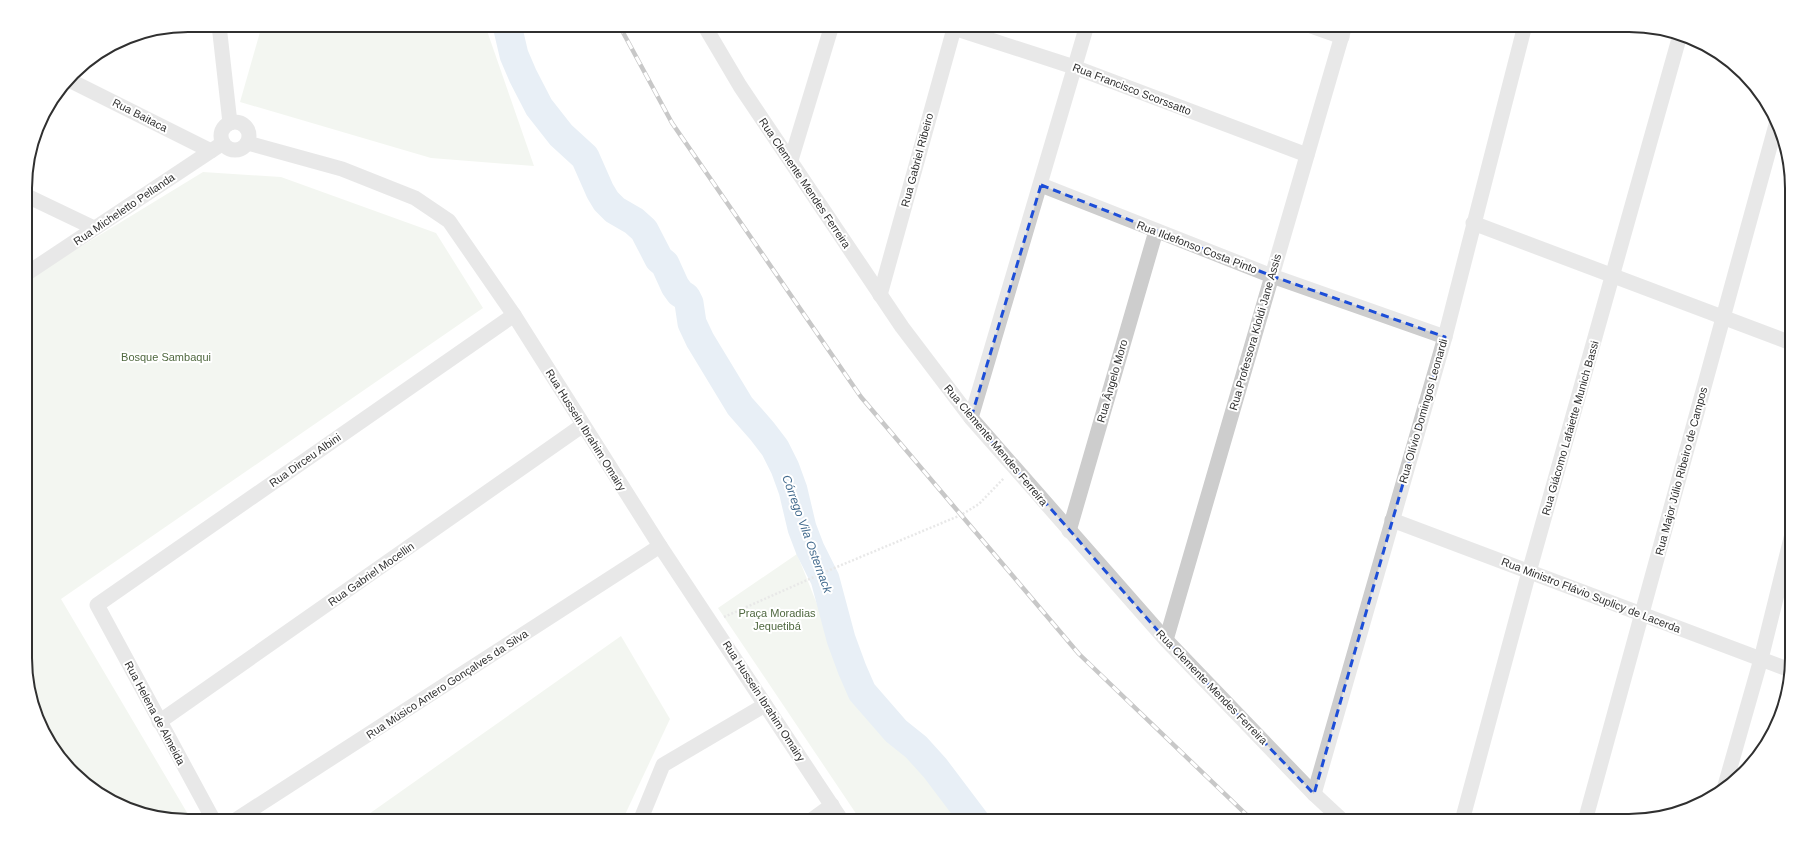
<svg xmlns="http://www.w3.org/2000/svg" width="1817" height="846" font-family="Helvetica,sans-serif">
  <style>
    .green { fill: #e5ecdf }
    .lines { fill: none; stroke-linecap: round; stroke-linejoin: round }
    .river { stroke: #ccdcea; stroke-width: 29 }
    .path { stroke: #cdcdcd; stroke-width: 2.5; stroke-dasharray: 2 2; stroke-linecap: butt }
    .street { stroke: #cdcdcd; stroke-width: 15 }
    .rail-casing { stroke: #858585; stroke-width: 4.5 }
    .rail { stroke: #fff; stroke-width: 3; stroke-dasharray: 9; stroke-linecap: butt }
    .marked { fill: none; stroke: #1d4ed8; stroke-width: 3; stroke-dasharray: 8 5; stroke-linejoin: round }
    .labels { text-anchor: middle; stroke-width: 4; stroke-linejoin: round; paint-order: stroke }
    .street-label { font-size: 11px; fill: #303030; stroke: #fff }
    .park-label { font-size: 11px; fill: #506940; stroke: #fff }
    .water-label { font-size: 12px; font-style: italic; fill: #426a8d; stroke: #fff }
    .rim { fill: none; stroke: #303030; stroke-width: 2 }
  </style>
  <rect width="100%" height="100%" fill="#fff"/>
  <g class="green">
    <path d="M262,25H485L534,166L431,158L240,102Z"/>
    <path d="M203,172L281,177L436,233L483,308L61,599L192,821H188L126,808L89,787L59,757L37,720L26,679V280Z"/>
    <path d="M797,554L854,697L933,781L967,821H861L718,608Z"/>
    <path d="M621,636L670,719L622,821H359Z"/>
  </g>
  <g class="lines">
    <path class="river" d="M507,25L514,55L523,76L539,107L561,135L585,157L600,191L606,201L615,210L634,221L644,230L659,259L665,264L675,286L680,293L686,297L689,303L692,323L700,340L740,406L762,431L775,448L785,468L793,490L802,528L810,549L825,579L841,639L852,669L862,692L896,731L916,747L935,768L975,821"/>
    <path class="path" d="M724,617L832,569L961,515L979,504L1004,478"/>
    <g class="street">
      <path d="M219,25L230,123"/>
      <path d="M704,25L740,86L902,327L971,418L1166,640L1314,794L1343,821"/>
      <path d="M1308,25L1342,37"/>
      <path d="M954,28L1074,67L1307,155"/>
      <path d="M1686,36L1695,39"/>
      <path d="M69,80L211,151"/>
      <circle cx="235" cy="136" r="14"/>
      <path d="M248,143L342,169L415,198L449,221L514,315L660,546L842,821"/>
      <path d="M791,160L832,25"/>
      <path d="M1041,185L1272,276L1445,337"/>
      <path d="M25,195L94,228"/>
      <path d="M1473,223L1791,343"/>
      <path d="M26,274L223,143"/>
      <path d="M880,295L955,25"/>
      <path d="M971,418L1087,25"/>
      <path d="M1392,520L1790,670"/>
      <path d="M1069,531L1156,231"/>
      <path d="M1166,640L1345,25"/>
      <path d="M159,722L583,425"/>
      <path d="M1724,789L1761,659L1792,534"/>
      <path d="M1314,794L1445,337L1525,25"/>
      <path d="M214,821L97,605L514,315"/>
      <path d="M234,821L660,546"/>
      <path d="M640,821L663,765L765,705"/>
      <path d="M810,821L832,805"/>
      <path d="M1462,821L1529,572L1680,35"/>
      <path d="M1585,821L1777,121"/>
    </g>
    <defs>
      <path id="rail" d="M619,25L672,123L861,397L1079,654L1253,821"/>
    </defs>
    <use href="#rail" class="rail-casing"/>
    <use href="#rail" class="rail"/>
  </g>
  <path d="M0 0H1817V846H0ZM1041,185L1272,276L1445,337L1314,794L1166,640L971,418Z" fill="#fff" fill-opacity=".55" fill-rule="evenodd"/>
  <path class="marked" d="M1041,185L1272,276L1445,337L1314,794L1166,640L971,418Z"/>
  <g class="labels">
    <g class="street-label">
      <text transform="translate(1132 89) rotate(21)" y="4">Rua Francisco Scorssatto</text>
      <text transform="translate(140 115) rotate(27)" y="4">Rua Baitaca</text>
      <text transform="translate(917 160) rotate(-75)" y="4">Rua Gabriel Ribeiro</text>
      <text transform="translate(805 183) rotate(56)" y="4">Rua Clemente Mendes Ferreira</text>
      <text transform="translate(124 209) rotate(-34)" y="4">Rua Micheletto Pellanda</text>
      <text transform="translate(1197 247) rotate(21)" y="4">Rua Ildefonso Costa Pinto</text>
      <text transform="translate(1255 332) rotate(-74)" y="4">Rua Professora Kloldi Jane Assis</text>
      <text transform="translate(1112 381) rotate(-74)" y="4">Rua Ângelo Moro</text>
      <text transform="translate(1423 411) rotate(-74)" y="4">Rua Olívio Domingos Leonardi</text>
      <text transform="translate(1570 428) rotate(-74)" y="4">Rua Giácomo Lafaiette Munich Bassi</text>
      <text transform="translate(586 430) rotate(58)" y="4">Rua Hussein Ibrahim Omairy</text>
      <text transform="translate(996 445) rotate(50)" y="4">Rua Clemente Mendes Ferreira</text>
      <text transform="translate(305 460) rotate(-35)" y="4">Rua Dirceu Albini</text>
      <text transform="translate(1681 471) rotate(-75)" y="4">Rua Major Júlio Ribeiro de Campos</text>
      <text transform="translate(371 574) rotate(-35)" y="4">Rua Gabriel Mocellin</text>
      <text transform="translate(1591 595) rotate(21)" y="4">Rua Ministro Flávio Suplicy de Lacerda</text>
      <text transform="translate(447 684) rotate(-33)" y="4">Rua Músico Antero Gonçalves da Silva</text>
      <text transform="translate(1212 687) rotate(46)" y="4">Rua Clemente Mendes Ferreira</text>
      <text transform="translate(764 701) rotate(57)" y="4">Rua Hussein Ibrahim Omairy</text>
      <text transform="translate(155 713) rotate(62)" y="4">Rua Helena de Almeida</text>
    </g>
    <g class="park-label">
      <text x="166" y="361">Bosque Sambaqui</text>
      <text x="777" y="617">Praça Moradias<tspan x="777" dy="13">Jequetibá</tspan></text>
    </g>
    <g class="water-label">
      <text transform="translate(807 534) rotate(70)" y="4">Córrego Vila Osternack</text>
    </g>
  </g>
  <path d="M0 0H1817V846H0ZM188 32H1629A156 156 0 0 1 1785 188V658A156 156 0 0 1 1629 814H188A156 156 0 0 1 32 658V188A156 156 0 0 1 188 32Z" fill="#fff" fill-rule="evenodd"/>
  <path class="rim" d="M188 32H1629A156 156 0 0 1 1785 188V658A156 156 0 0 1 1629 814H188A156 156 0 0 1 32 658V188A156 156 0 0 1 188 32Z"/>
</svg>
